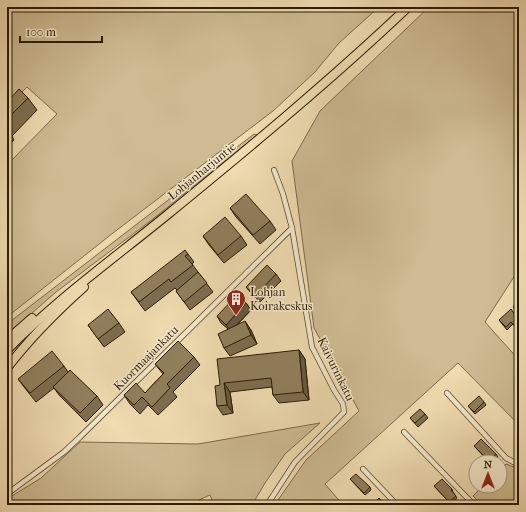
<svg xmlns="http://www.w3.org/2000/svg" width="526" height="512" font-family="'IM FELL French Canon',serif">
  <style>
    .green { fill: #cebb93; stroke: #7c6a4b }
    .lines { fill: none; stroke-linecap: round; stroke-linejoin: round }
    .street-casing { stroke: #5c4a2e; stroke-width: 6 }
    .highway-casing { stroke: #2b1a03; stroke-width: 10 }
    .street { stroke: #f5e8cc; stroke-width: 4.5 }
    .highway { stroke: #efdcb1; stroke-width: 8 }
    .wall { fill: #7d6d50; stroke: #2b1a03 }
    .shaded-wall { fill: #665941; stroke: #2b1a03 }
    .building { fill: #917f5d; stroke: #2b1a03 }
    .labels { text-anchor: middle; stroke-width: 3; stroke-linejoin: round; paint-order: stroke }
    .street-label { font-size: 12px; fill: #2b1a03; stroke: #f5e8cc }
    .poi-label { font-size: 12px; fill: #2b1a03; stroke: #f5e8cc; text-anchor: start }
  </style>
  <rect width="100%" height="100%" fill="#efdcb1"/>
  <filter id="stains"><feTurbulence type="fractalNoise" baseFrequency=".005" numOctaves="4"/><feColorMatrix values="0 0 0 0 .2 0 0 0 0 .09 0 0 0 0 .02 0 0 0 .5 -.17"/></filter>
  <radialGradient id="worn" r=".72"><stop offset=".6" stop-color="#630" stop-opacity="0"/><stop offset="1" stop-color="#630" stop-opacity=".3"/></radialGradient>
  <g class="green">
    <path d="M7,7H379L339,43L315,72L273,111L113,233L7,317V165L57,114L27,87L7,107Z"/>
    <path d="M429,7H519V269L485,322L519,360V425L458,363L325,484L343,505H276L278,500L306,460L359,411L314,328L292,161L320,111Z"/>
    <path d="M254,134L257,135L153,219L56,292L7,335V324Z"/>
    <path d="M320,423L285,454L265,483L252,505H214L210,495L188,505H7V499L41,478L80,442L198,444Z"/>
    <path d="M506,464L519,469V505H482L473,496L483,486H500V470Z"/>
  </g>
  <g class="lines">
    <defs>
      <g id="street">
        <path d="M516,307L519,311"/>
        <path d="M447,393L506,458L519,465"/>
        <path d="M404,432L474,505"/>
        <path d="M363,469L397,505"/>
        <path d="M7,494L64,452L80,437L292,228"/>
        <path d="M267,505L295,462L344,412L343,404L334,390L312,347L292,228L283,194L274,170"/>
      </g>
      <g id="highway">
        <path d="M7,340L32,318"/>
        <path d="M7,350C56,300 113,259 167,215C249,148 331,80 408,7"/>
        <path d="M7,368C30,338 56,312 84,287"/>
      </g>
    </defs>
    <use href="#street" class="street-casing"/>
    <use href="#highway" class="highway-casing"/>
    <use href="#street" class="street"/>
    <use href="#highway" class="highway"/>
  </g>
  <g class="wall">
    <path d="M28,98L37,110L12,136L14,140L7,147V102Z"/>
    <path d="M230,208L270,221L276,230L260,244L236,217Z"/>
    <path d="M203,236H241L247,245L224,263L209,245Z"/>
    <path d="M188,254L194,262L192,264L213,292L190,310L176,291L177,290L175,288L145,311L131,292Z"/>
    <path d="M276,274L281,281L260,302L251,293L246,287Z"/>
    <path d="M246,303L251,310L237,325L251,330L257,344L230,356L224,348L228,329L221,323L217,316Z"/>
    <path d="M499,320H519V331L513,324L507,330Z"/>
    <path d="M119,323L125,332L104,347L88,325Z"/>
    <path d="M299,350L305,359L309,400L279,403L273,395L272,387L230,392L233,413L223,415L217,406L220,385Z"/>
    <path d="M194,357L200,365L173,392L177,397L158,415L148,405L140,414L130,404L124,395L145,393L163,374L155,364Z"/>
    <path d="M64,366L68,372L97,396L103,405L86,422L59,395L54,388L36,402L24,387L18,379Z"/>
    <path d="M484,402L486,405L475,414L468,406Z"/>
    <path d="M425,414L428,418L418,427L410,418Z"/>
    <path d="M474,446L496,454L498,457L492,462H489Z"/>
    <path d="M350,479L370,487L371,490L365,495Z"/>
    <path d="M434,486L452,489L453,492L457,498L451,504Z"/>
  </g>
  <g class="shaded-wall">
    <path d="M246,303L251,310L231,331L226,325Z"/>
    <path d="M245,321L251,330L257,344L251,335Z"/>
    <path d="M299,350L305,359L309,400L303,392Z"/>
    <path d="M224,383L230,392L233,413L227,405Z"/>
  </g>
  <g class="building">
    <path d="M19,89L28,98L7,119V102Z"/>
    <path d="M246,194L270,221L253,235L230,208Z"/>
    <path d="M225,217L241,236L218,255L203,236Z"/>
    <path d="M185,250L188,254L185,256L193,265L171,282L169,279L139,302L131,292Z"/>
    <path d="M267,265L276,274L255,296L246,287Z"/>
    <path d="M198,272L207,283L184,302L176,291Z"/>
    <path d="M237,295L246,303L226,325L217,316Z"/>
    <path d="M108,309L119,323L98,339L88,325Z"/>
    <path d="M511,309L519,320V331L511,322L506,327L499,320Z"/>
    <path d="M245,321L251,335L224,348L218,334Z"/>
    <path d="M178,341L194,357L167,384L170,388L152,407L142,397L134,405L124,395L136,383L145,393L164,373L155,364Z"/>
    <path d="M299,350L303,392L273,395L271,378L224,383L227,405L217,406L215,386L220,385L217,359Z"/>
    <path d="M52,351L64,366L30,393L18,379Z"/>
    <path d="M70,370L97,396L80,413L53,387Z"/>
    <path d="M479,396L484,402L474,412L468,406Z"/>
    <path d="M420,409L425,414L415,423L410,418Z"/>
    <path d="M481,439L496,454L489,461L474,446Z"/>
    <path d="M356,474L370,487L364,493L350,479Z"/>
    <path d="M442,479L452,489L451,490L456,496L449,502L434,486Z"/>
    <path d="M379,498L386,505H374L373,504Z"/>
  </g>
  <defs>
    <symbol id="building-pin" viewBox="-11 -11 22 30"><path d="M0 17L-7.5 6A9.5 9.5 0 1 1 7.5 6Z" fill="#8f2418" stroke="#f5e8cc"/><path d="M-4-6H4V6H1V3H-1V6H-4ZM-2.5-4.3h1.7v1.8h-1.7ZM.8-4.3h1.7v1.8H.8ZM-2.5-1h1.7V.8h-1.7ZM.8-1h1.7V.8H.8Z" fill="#fff"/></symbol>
  </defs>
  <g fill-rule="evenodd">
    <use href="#building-pin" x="225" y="288" width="22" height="30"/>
  </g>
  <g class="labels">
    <g class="street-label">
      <text transform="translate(202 171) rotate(-39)" y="4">Lohjanharjuntie</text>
      <text transform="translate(146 358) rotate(-45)" y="4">Kuormaajankatu</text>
      <text transform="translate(336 369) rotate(64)" y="4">Kaivurinkatu</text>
    </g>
    <g class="poi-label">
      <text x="250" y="296">Lohjan<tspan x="250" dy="14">Koirakeskus</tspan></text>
    </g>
  </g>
  <rect width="526" height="512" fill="none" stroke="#efdcb1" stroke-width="24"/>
  <rect x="8" y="8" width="510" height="496" fill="none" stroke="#2b1a03" stroke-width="2"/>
  <rect x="12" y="12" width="502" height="488" fill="none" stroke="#2b1a03"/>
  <g transform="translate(488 474)"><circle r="19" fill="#f5e8cc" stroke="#a4967c"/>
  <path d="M0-3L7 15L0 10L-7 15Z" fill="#8f2418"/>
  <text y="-6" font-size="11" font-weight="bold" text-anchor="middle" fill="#2b1a03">N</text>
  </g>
  <path d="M20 36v6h82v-6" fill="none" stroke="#2b1a03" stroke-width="2"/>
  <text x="26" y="36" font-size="12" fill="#2b1a03" stroke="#f5e8cc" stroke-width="3" paint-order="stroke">100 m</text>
  <rect width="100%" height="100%" filter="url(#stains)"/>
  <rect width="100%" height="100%" fill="url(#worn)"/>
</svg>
